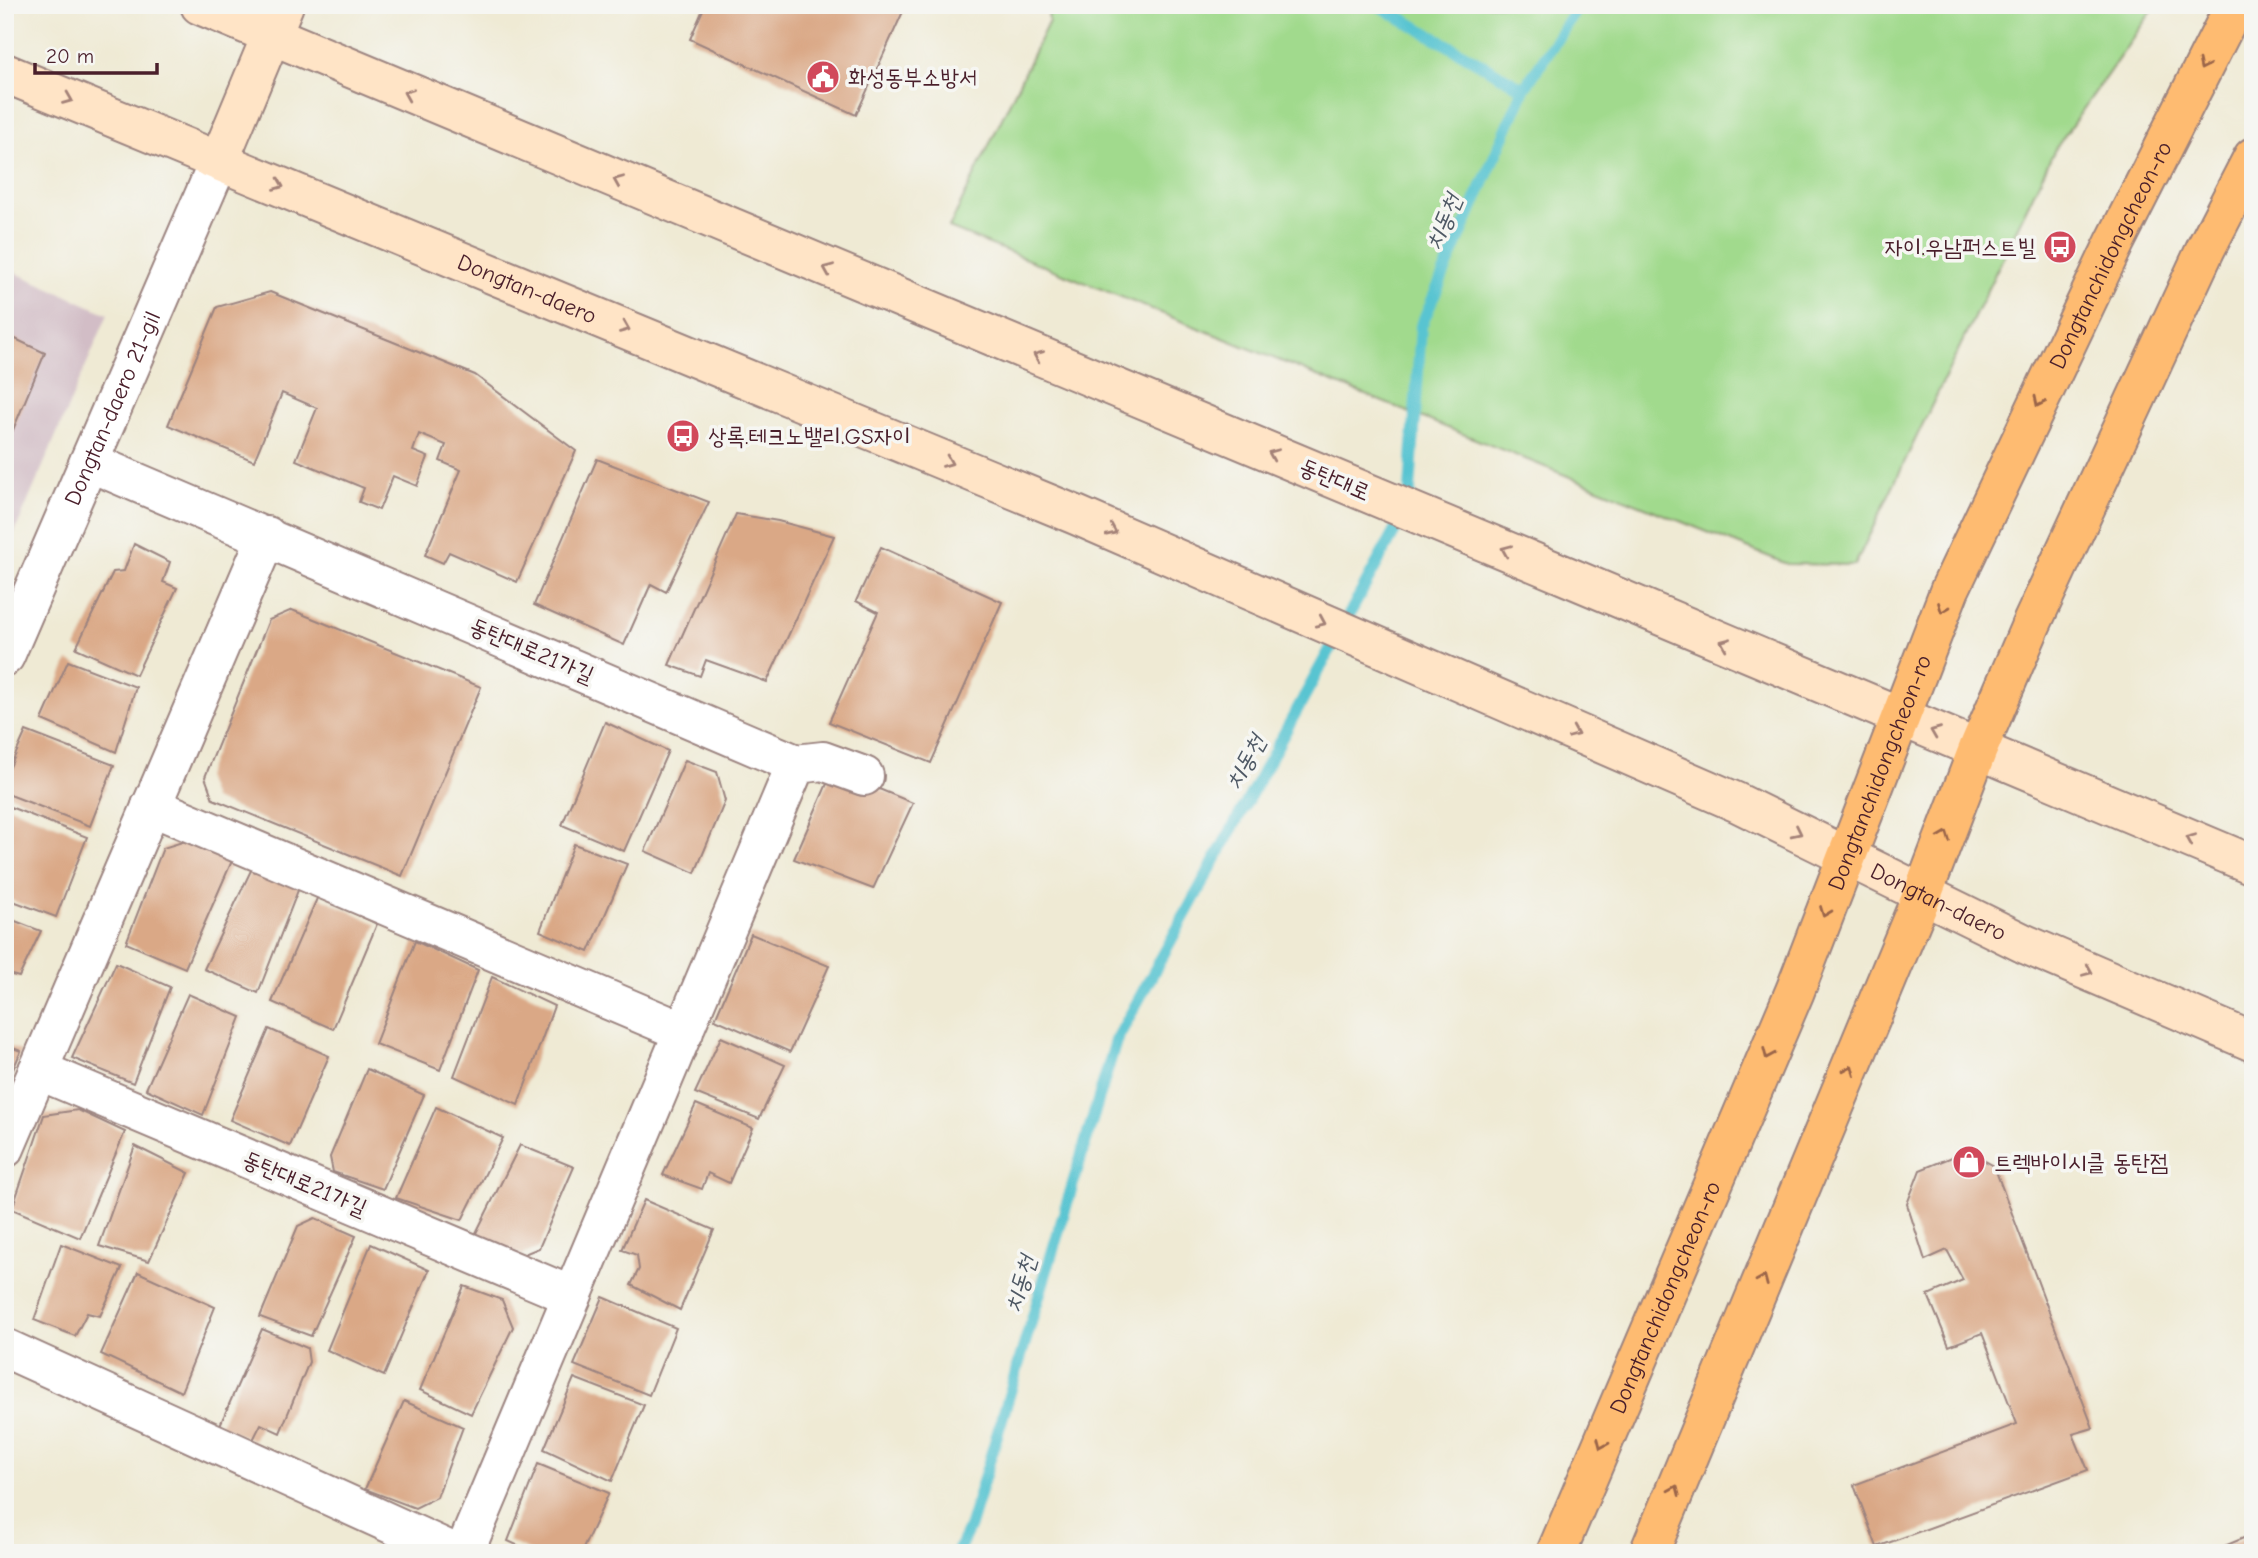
<svg xmlns="http://www.w3.org/2000/svg" width="2258" height="1558" font-family="'Comic Neue','Poor Story',sans-serif">
  <style>
    .industrial { fill: #d2bdc6 }
    .green { fill: #a1da8d; stroke: #767c5c; stroke-width: 2 }
    .lines { fill: none; stroke-linecap: round; stroke-linejoin: round }
    .stream { stroke: #58c4d1; stroke-width: 12 }
    .building { fill: #daa886 }
    .street-casing { stroke: #9c8480; stroke-width: 42 }
    .secondary-casing { stroke: #9c8480; stroke-width: 42 }
    .primary-casing { stroke: #9c8480; stroke-width: 42 }
    .street { stroke: #fff; stroke-width: 38 }
    .secondary { stroke: #ffe4c6; stroke-width: 38 }
    .primary { stroke: #febb71; stroke-width: 38 }
    .oneway { stroke: #9b654a }
    .oneway2 { stroke: #a48278 }
    .labels { text-anchor: middle; stroke-width: 7; stroke-linejoin: round; paint-order: stroke }
    .poi-label { font-size: 23px; fill: #4a1f2b; stroke: #f6f6f2; text-anchor: start }
    .street-label { font-size: 23px; fill: #4a1f2b; stroke: #f6f6f2 }
    .water-label { font-size: 24px; font-style: italic; fill: #4f5965; stroke: #f6f6f2 }
  </style>
  <rect width="100%" height="100%" fill="#f6f6f2"/>
  <filter id="ink" filterUnits="userSpaceOnUse"><feTurbulence type="fractalNoise" baseFrequency=".0143" numOctaves="2"/><feDisplacementMap in="SourceGraphic" scale="14" xChannelSelector="R" yChannelSelector="G"/><feConvolveMatrix kernelMatrix="1 2 1 2 8 2 1 2 1" color-interpolation-filters="sRGB"/></filter>
  <filter id="wash" filterUnits="userSpaceOnUse"><feTurbulence type="fractalNoise" baseFrequency=".00686" numOctaves="4" result="noise"/><feDisplacementMap in="SourceGraphic" scale="28" xChannelSelector="R" yChannelSelector="G"/><feGaussianBlur stdDeviation="1.57" result="paint"/><feColorMatrix in="noise" values="0 0 0 0 0 0 0 0 0 0 0 0 0 0 0 0 0 1.4 0 .05"/><feComposite in="paint" operator="in"/></filter>
  <g filter="url(#wash)">
    <rect width="100%" height="100%" fill="#efead4"/>
    <path class="industrial" d="M5,268L108,314L5,555Z"/>
    <path class="green" d="M1047,5H2156L2054,151L1855,565L1787,564L949,228L1049,21Z"/>
    <g class="lines">
      <g class="stream">
        <path d="M1378,5L1524,89"/>
        <path d="M957,1553L969,1528L1116,1041L1409,505L1421,326L1524,89L1579,5"/>
      </g>
    </g>
    <g id="blocks">
      <g class="building">
        <path d="M705,5H906L856,115L690,39Z"/>
        <path d="M270,292L475,375L576,451L517,582L449,552L443,563L425,555L461,470L440,461L446,445L419,434L413,451L428,457L417,486L393,476L379,510L359,502L364,488L296,460L317,408L282,393L254,461L168,425L217,307Z"/>
        <path d="M5,334L45,353L5,449Z"/>
        <path d="M597,459L709,502L666,592L651,584L624,645L534,605Z"/>
        <path d="M736,514L778,521L834,536L767,682L706,660L700,676L669,665Z"/>
        <path d="M134,544L170,562L163,582L177,588L136,675L76,648L113,572L124,571Z"/>
        <path d="M881,547L1002,602L931,763L829,722L878,612L856,601Z"/>
        <path d="M292,610L481,687L402,876L213,799L205,777L269,620Z"/>
        <path d="M68,661L136,687L116,752L42,720Z"/>
        <path d="M605,722L668,751L624,851L562,825Z"/>
        <path d="M26,731L114,765L90,826L5,793V778Z"/>
        <path d="M685,760L717,772L725,801L695,873L645,851Z"/>
        <path d="M833,770L913,803L873,889L794,859Z"/>
        <path d="M5,805L87,837L56,917L5,898Z"/>
        <path d="M195,838L235,854L185,968L126,943L163,848Z"/>
        <path d="M574,844L627,864L589,952L540,931Z"/>
        <path d="M254,864L300,885L258,993L204,969Z"/>
        <path d="M318,896L377,924L333,1029L272,1002Z"/>
        <path d="M5,917L41,931L19,977L12,975L5,978Z"/>
        <path d="M751,934L829,966L790,1052L715,1019Z"/>
        <path d="M415,941L478,970L440,1070L375,1044Z"/>
        <path d="M116,963L170,987L133,1083L72,1058Z"/>
        <path d="M492,977L554,1006L518,1105L454,1076Z"/>
        <path d="M188,994L241,1017L203,1115L146,1089Z"/>
        <path d="M269,1029L329,1056L290,1146L230,1120Z"/>
        <path d="M721,1037L785,1065L759,1119L695,1093Z"/>
        <path d="M5,1045L21,1051L5,1088Z"/>
        <path d="M367,1069L424,1095L383,1189L333,1172L330,1157Z"/>
        <path d="M696,1104L753,1128L729,1183L708,1173L702,1189L663,1175Z"/>
        <path d="M436,1107L503,1138L462,1220L396,1198Z"/>
        <path d="M78,1110L125,1132L80,1238L12,1209L44,1115Z"/>
        <path d="M520,1145L574,1167L539,1248L522,1255L475,1235Z"/>
        <path d="M135,1146L189,1173L149,1261L99,1246Z"/>
        <path d="M1967,1151L1994,1166L2093,1428L2073,1434L2088,1470L1877,1547L1854,1485L2017,1424L1982,1333L1949,1346L1928,1295L1963,1280L1947,1250L1925,1260L1907,1204L1920,1170Z"/>
        <path d="M644,1200L714,1230L680,1310L631,1285L639,1269L637,1255L622,1250Z"/>
        <path d="M315,1218L356,1236L311,1336L260,1317L298,1226Z"/>
        <path d="M61,1244L122,1268L100,1316L87,1313L75,1336L34,1320Z"/>
        <path d="M371,1244L429,1270L384,1376L327,1350Z"/>
        <path d="M138,1272L215,1307L181,1392L101,1354Z"/>
        <path d="M464,1286L502,1300L513,1327L471,1414L420,1390Z"/>
        <path d="M603,1297L676,1328L649,1395L574,1365Z"/>
        <path d="M262,1329L307,1348L309,1362L280,1433L261,1424L253,1440L220,1425Z"/>
        <path d="M574,1378L644,1405L612,1481L544,1449Z"/>
        <path d="M404,1401L463,1427L437,1497L415,1508L365,1489Z"/>
        <path d="M538,1464L609,1493L581,1553H534L508,1541Z"/>
        <path d="M2253,1534V1553H2208Z"/>
      </g>
    </g>
  </g>
  <g filter="url(#ink)">
    <use href="#blocks" fill-opacity="0" stroke="#9c8480" stroke-width="2"/>
    <g class="lines">
      <defs>
        <g id="street">
          <path d="M89,462L796,764"/>
          <path id="s1" d="M5,656L219,161"/>
          <path d="M151,806L684,1032"/>
          <path d="M38,1070L572,1296"/>
          <path d="M5,1148L267,536"/>
          <path d="M5,1348L455,1553"/>
          <path d="M464,1553L796,764L823,761L864,776"/>
        </g>
        <g id="secondary">
          <path d="M200,5L1569,577L2253,865"/>
          <path id="s2" d="M5,73L1076,515L1736,802L2025,944L2253,1042"/>
          <path d="M219,161L284,5"/>
        </g>
        <g id="primary">
          <path id="s3" d="M1556,1553L1795,991L1950,589L2115,242L2235,5"/>
          <path d="M1649,1553L1923,893L1978,749L2031,625L2206,248L2253,157"/>
        </g>
      </defs>
      <use href="#street" class="street-casing"/>
      <use href="#secondary" class="secondary-casing"/>
      <use href="#primary" class="primary-casing"/>
      <use href="#street" class="street"/>
      <use href="#secondary" class="secondary"/>
      <use href="#primary" class="primary"/>
    </g>
    <defs><path id="oneway-chevron" d="M-2-3.5L2.5 0L-2 3.5" fill="none" stroke-width="1.6" stroke-linecap="round" stroke-linejoin="round" transform="scale(1.75)"/></defs>
    <g class="oneway">
      <use href="#oneway-chevron" transform="translate(2203 65) rotate(116)"/>
      <use href="#oneway-chevron" transform="translate(2039 402) rotate(116)"/>
      <use href="#oneway-chevron" transform="translate(1943 608) rotate(111)"/>
      <use href="#oneway-chevron" transform="translate(1945 836) rotate(-69)"/>
      <use href="#oneway-chevron" transform="translate(1825 912) rotate(111)"/>
      <use href="#oneway-chevron" transform="translate(1768 1054) rotate(113)"/>
      <use href="#oneway-chevron" transform="translate(1850 1070) rotate(-67)"/>
      <use href="#oneway-chevron" transform="translate(1763 1280) rotate(-67)"/>
      <use href="#oneway-chevron" transform="translate(1602 1444) rotate(113)"/>
      <use href="#oneway-chevron" transform="translate(1675 1490) rotate(-67)"/>
    </g>
    <g class="oneway2">
      <use href="#oneway-chevron" transform="translate(408 94) rotate(-157)"/>
      <use href="#oneway-chevron" transform="translate(68 99) rotate(22)"/>
      <use href="#oneway-chevron" transform="translate(618 181) rotate(-157)"/>
      <use href="#oneway-chevron" transform="translate(279 185) rotate(22)"/>
      <use href="#oneway-chevron" transform="translate(828 269) rotate(-157)"/>
      <use href="#oneway-chevron" transform="translate(625 328) rotate(22)"/>
      <use href="#oneway-chevron" transform="translate(1038 356) rotate(-157)"/>
      <use href="#oneway-chevron" transform="translate(1273 454) rotate(-157)"/>
      <use href="#oneway-chevron" transform="translate(948 462) rotate(22)"/>
      <use href="#oneway-chevron" transform="translate(1112 531) rotate(24)"/>
      <use href="#oneway-chevron" transform="translate(1506 550) rotate(-157)"/>
      <use href="#oneway-chevron" transform="translate(1321 622) rotate(24)"/>
      <use href="#oneway-chevron" transform="translate(1725 643) rotate(-157)"/>
      <use href="#oneway-chevron" transform="translate(1935 732) rotate(-158)"/>
      <use href="#oneway-chevron" transform="translate(1574 733) rotate(23)"/>
      <use href="#oneway-chevron" transform="translate(1797 832) rotate(26)"/>
      <use href="#oneway-chevron" transform="translate(2190 839) rotate(-157)"/>
      <use href="#oneway-chevron" transform="translate(2088 971) rotate(23)"/>
    </g>
  </g>
  <defs>
    <symbol id="civic-disc" viewBox="-11 -11 22 22"><circle r="9.5" fill="#d1495b" stroke="#f6f6f2"/><path d="M-.6-6.5H3V-4.5H.6V-3L4-1V1h2V6H-6V1h2V-1L-.6-3ZM-1.2 2.5V6h2.4V2.5Z" fill="#fff"/></symbol>
    <symbol id="bus-disc" viewBox="-11 -11 22 22"><circle r="9.5" fill="#d1495b" stroke="#f6f6f2"/><path d="M-5-6H5V4H4V6H2V4H-2V6H-4V4H-5ZM-3.5-4V0h7V-4ZM-3.5 1.2v1.5H-2V1.2ZM2 1.2v1.5H3.5V1.2Z" fill="#fff"/></symbol>
    <symbol id="shop-disc" viewBox="-11 -11 22 22"><circle r="9.5" fill="#d1495b" stroke="#f6f6f2"/><path d="M-5-2.5h2.3a2.7 3.5 0 0 1 5.4 0H5L5.5 6h-11ZM-1.5-2.5h3a1.5 2.3 0 0 0-3 0Z" fill="#fff"/></symbol>
  </defs>
  <g fill-rule="evenodd">
    <use href="#civic-disc" x="804" y="58" width="38" height="38"/>
    <use href="#bus-disc" x="2041" y="228" width="38" height="38"/>
    <use href="#bus-disc" x="664" y="417" width="38" height="38"/>
    <use href="#shop-disc" x="1950" y="1143" width="38" height="38"/>
  </g>
  <g class="labels">
    <g class="poi-label">
      <text x="848" y="85">화성동부소방서</text>
      <text x="2036" y="255" text-anchor="end">자이.우남퍼스트빌</text>
      <text x="708" y="444">상록.테크노밸리.GS자이</text>
      <text x="1994" y="1170">트렉바이시클 동탄점</text>
    </g>
    <g class="street-label">
      <text dy="8" stroke="none"><textPath href="#s3" startOffset="1412">Dongtanchidongcheon-ro</textPath></text>
      <text dy="8" stroke="none"><textPath href="#s2" startOffset="565">Dongtan-daero</textPath></text>
      <text dy="8" stroke="none"><textPath href="#s1" startOffset="270">Dongtan-daero 21-gil</textPath></text>
      <text transform="translate(1335 479) rotate(23)" y="8">동탄대로</text>
      <text transform="translate(532 650) rotate(23)" y="8">동탄대로21가길</text>
      <text dy="8" stroke="none"><textPath href="#s3" startOffset="845">Dongtanchidongcheon-ro</textPath></text>
      <text dy="8" stroke="none"><textPath href="#s2" startOffset="2104">Dongtan-daero</textPath></text>
      <text transform="translate(305 1183) rotate(23)" y="8">동탄대로21가길</text>
      <text dy="8" stroke="none"><textPath href="#s3" startOffset="278">Dongtanchidongcheon-ro</textPath></text>
    </g>
    <g class="water-label">
      <text transform="translate(1443 222) rotate(-67)" y="8">치동천</text>
      <text transform="translate(1245 762) rotate(-61)" y="8">치동천</text>
      <text transform="translate(1020 1284) rotate(-73)" y="8">치동천</text>
    </g>
  </g>
  <rect width="2258" height="1558" fill="none" stroke="#f6f6f2" stroke-width="28"/>
  <path d="M35 63v10h122v-10" fill="none" stroke="#4a1f2b" stroke-width="3.5"/>
  <text x="46" y="63" font-size="21" fill="#4a1f2b" stroke="#f6f6f2" stroke-width="5" paint-order="stroke">20 m</text>
</svg>
